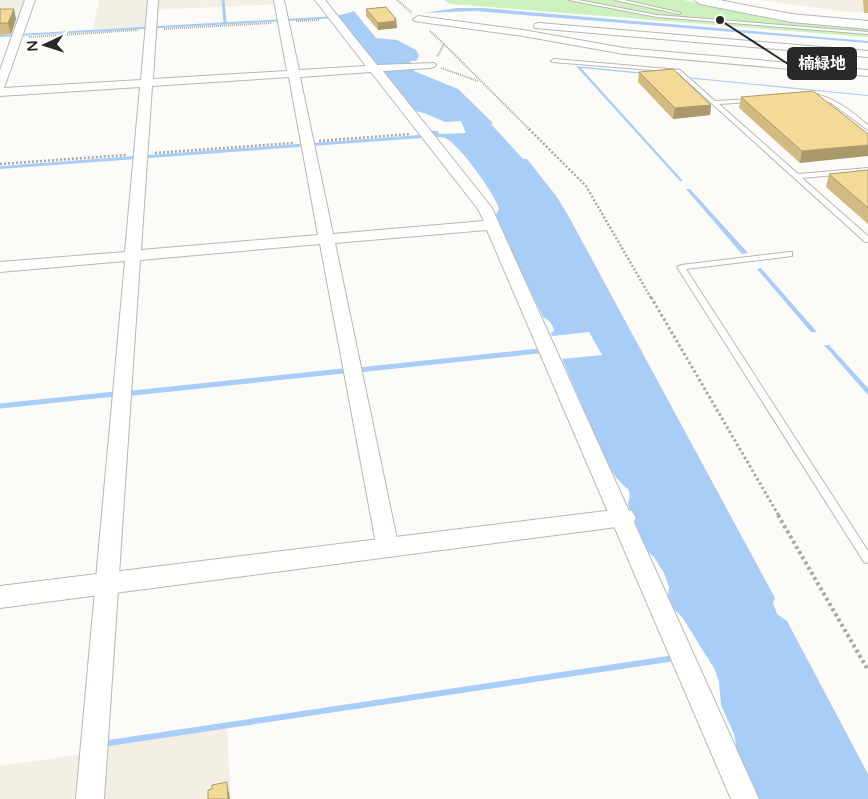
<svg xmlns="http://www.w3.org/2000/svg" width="868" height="799" font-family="'Varela Round','Noto Sans JP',sans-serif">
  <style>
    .built { fill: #f3efe4 }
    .green { fill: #cdf1bc }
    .water { fill: #a8cdf7 }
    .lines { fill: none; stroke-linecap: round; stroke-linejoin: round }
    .stream-far2 { stroke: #a8cdf7; stroke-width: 3 }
    .stream-far1 { stroke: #a8cdf7; stroke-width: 5 }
    .stream { stroke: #a8cdf7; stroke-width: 6 }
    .service-casing { stroke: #b8b7b4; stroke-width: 2 }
    .minor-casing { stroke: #b8b7b4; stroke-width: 2 }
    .tertiary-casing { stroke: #b8b7b4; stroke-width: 2 }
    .path-far3 { stroke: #a9a8a5; stroke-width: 2; stroke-dasharray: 1 1; stroke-linecap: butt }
    .path-far2 { stroke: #a9a8a5; stroke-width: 2.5; stroke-dasharray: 2 2; stroke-linecap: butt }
    .path-far1 { stroke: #a9a8a5; stroke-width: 3; stroke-dasharray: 2.5 2.5; stroke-linecap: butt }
    .path { stroke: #a9a8a5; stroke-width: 4; stroke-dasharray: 3 3; stroke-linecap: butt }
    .service { fill: #fff; fill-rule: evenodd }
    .minor { fill: #fff; fill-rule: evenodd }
    .tertiary { fill: #fff; fill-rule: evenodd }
    .wall { fill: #d1bb83 }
    .shaded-wall { fill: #aa996a }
    .building { fill: #f3da98; stroke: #aa996a }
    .leader { fill: none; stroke: #292827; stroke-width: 2 }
    .callout-dot { fill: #292827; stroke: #fff; stroke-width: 2 }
    .callout { fill: #292827; stroke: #292827; stroke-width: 2 }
    .callout-label { font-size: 16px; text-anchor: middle; font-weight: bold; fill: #fff }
  </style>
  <rect width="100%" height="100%" fill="#fcfbf8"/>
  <g class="built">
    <path d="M0,0H28L15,34L0,35Z"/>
    <path d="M99,0H150L148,27L93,29Z"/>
    <path d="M157,0H276L277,4L157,10Z"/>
    <path d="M760,0H868V13L839,11Z"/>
    <path d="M227,727L231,799H102L106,747Z"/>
    <path d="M84,754L80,799H0V766Z"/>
  </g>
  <path class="green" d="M444,0H684L765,18L868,29V37L450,4Z"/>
  <g class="water">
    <path d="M457,8H483L868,41V43L475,11L423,13Z"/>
    <path d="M354,11L376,38L397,40L416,50L419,56L416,61H410L414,71L458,89L493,123L491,124L523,159H527L557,197L569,217L775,598L773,603L777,614L787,621L868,774V799H759L738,756L734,734L721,705L719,682L714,668L682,617L673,608L668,596L669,587L664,573L654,557L647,551L628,505C633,485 626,491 616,477C613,473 610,467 607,463L562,359L602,355L589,332L552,336L551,333L554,331C553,324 549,320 543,317L499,225L496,214L499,209C495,194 461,147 447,139C444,137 440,137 436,137L0,169V166L433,134L431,131H438L439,134L466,133L461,121L445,122L424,113L415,111L383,72L386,71L384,66L375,63L340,18L0,37V35L337,16Z"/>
    <path d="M576,66L868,95V96L581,68L683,181H680Z"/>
    <path d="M686,189H690L748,253L742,254Z"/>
    <path d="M761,268L817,332H811L757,269Z"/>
    <path d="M824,345H829L868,388V395Z"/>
  </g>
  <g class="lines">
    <path class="stream-far2" d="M223,0L225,23"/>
    <g class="stream-far1">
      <path d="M358,370L538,351"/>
      <path d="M133,393L343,371"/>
      <path d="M0,406L115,394"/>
    </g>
    <path class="stream" d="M109,743L675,658"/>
    <defs>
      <g id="service">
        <path d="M569,0H578L657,15L868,32V34L657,17Z"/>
        <path d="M615,0H624L681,13L679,14Z"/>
        <path d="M554,59L680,70L715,101L753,99V101L751,102L719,104L798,174L868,168V172L802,178L868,236V242H865L677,72L552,62L551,61Z"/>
        <path d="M809,93C833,96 850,110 868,125V130L831,103L817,98L807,96L806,95Z"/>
        <path d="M789,252H792V256L686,269L868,551V563L864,562L677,267L681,265Z"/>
      </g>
      <g id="minor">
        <path d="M25,0H35L4,88L141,80L148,0H158L153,79L287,71L274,0H284L299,70L366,66L315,0H325L377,65L434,63L436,65L434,67L430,68L383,71L492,208L759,799H731L487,230L335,243L399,549L396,555L388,557L380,555L377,549L320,244L140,260L104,799H76L125,261L0,272V262L125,252L140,87L0,96V70ZM371,72L478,209L484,221L333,234L300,77ZM289,77L318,235L141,250L152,86Z"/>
        <path d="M418,16L523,30L624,48L868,70V76L624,54L523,36L414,21L413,19Z"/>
        <path d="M539,23L868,51V57L535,28L534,26L535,24Z"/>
      </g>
      <g id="tertiary">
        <path d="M694,0H719L791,14L868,21V29L791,22L700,4Z"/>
        <path d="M622,509L632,511L636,518L632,525L0,608V586Z"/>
      </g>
    </defs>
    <use href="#service" class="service-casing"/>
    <use href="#minor" class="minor-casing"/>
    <use href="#tertiary" class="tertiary-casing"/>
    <g class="path-far3">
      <path d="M397,0L412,13"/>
      <path d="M296,21L320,20"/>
      <path d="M164,29L272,23"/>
      <path d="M430,31L444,44L437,57"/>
      <path d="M29,37L138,30"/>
      <path d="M444,44L530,130"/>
      <path d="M441,68L478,81"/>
    </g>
    <g class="path-far2">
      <path d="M529,129L586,186L651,298"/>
      <path d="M319,141L410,134"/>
      <path d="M155,153L293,143"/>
      <path d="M0,164L126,155"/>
    </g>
    <path class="path-far1" d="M651,297L779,516"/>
    <path class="path" d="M778,515L868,670"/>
    <use href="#service" class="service"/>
    <use href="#minor" class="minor"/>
    <use href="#tertiary" class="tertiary"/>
  </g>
  <g class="wall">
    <path d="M863,0H868V13H864Z"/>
    <path d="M0,9L16,19L11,34L0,35Z"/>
    <path d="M366,9L396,19L397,28L378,30L366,16Z"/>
    <path d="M639,72L711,105L710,115L673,119L638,82Z"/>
    <path d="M741,97L868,134L800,163L739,108Z"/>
    <path d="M868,170V224L826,187L829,174Z"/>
  </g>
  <g class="shaded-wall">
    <path d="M14,9L16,19L11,34L8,23Z"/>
    <path d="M396,19L397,28L378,30V23Z"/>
    <path d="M711,105L710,115L673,119L675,108Z"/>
    <path d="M868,145V156L800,163L802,151Z"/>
    <path d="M227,782L230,799H228Z"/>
  </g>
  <g class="building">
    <path d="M386,7L396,19H394L396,21L378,23L366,9Z"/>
    <path d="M0,9H14L8,23H0Z"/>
    <path d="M673,69L711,105L675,108L639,72Z"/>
    <path d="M813,91L868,134V145L802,151L741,97Z"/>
    <path d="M868,170V208L829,174Z"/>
    <path d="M227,782L228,799H208V790L212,789V785Z"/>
  </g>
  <path class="leader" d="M720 20L788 64"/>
  <circle class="callout-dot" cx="720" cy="20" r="5"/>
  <rect class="callout" x="788" y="48" width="68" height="31" rx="5"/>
  <g class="callout-label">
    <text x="822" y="69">楠緑地</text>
  </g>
  <g transform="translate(45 45) rotate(266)" stroke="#ffffff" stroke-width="4" paint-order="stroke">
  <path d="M0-4L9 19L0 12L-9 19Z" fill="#292827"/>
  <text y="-8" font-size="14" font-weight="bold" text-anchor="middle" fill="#292827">N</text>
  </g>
</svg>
